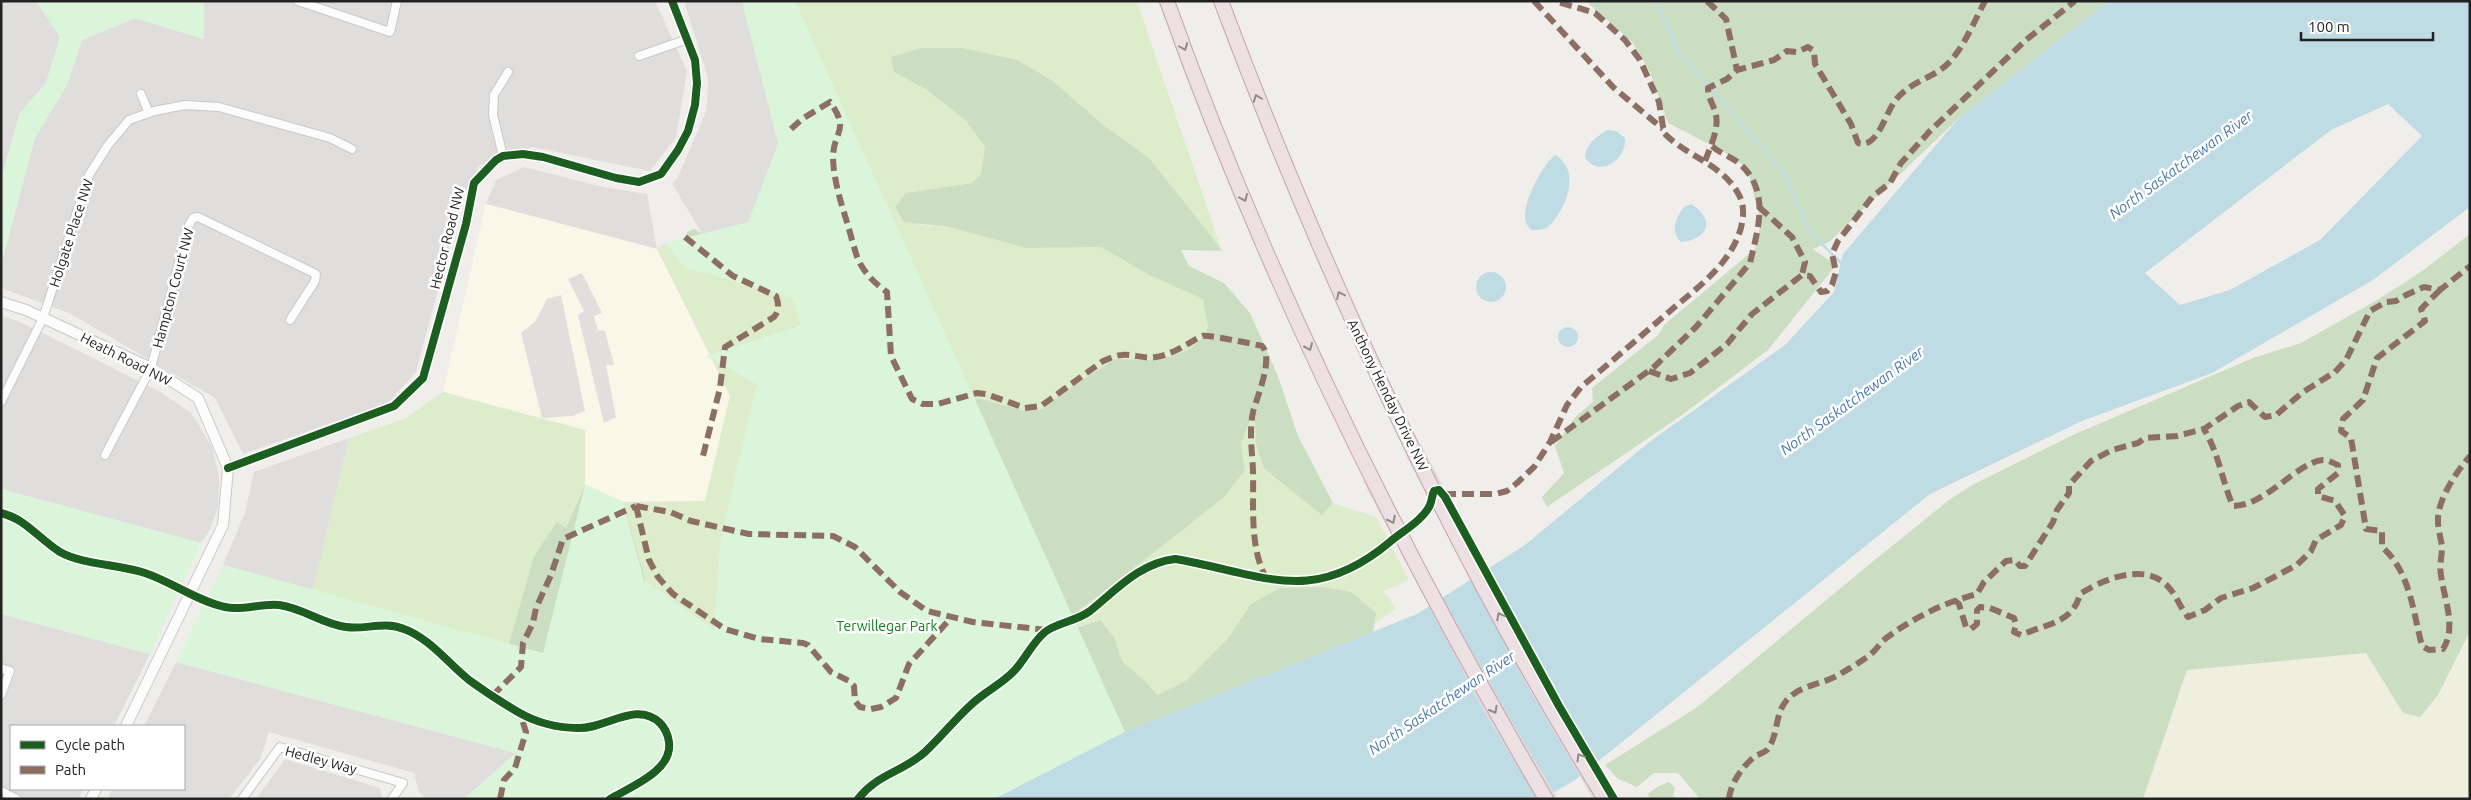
<svg xmlns="http://www.w3.org/2000/svg" width="2471" height="800" font-family="Ubuntu,sans-serif">
  <style>
    .residential { fill: #dfdedc }
    .education { fill: #f8f7e8 }
    .farmland { fill: #efefdf }
    .grass { fill: #ddeccb }
    .forest { fill: #cbdec1 }
    .park { fill: #daf5da }
    .parking { fill: #e0dfde }
    .water { fill: #bfdbe3; fill-rule: evenodd }
    .pier { fill: #dedddd }
    .lines { fill: none; stroke-linecap: round; stroke-linejoin: round }
    .stream { stroke: #bfdbe3; stroke-width: 2.5 }
    .minor-casing { stroke: #c9c8c7; stroke-width: 10 }
    .tertiary-casing { stroke: #c9c8c7; stroke-width: 12 }
    .motorway-casing { stroke: #c5a2ac; stroke-width: 16 }
    .minor { stroke: #fdfcfc; stroke-width: 8 }
    .tertiary { stroke: #fdfcfc; stroke-width: 10 }
    .motorway { stroke: #ece0e2; stroke-width: 14 }
    .quiet { stroke: #8d6e63; stroke-width: 6; stroke-dasharray: 12 6; stroke-linecap: butt }
    .cycleway-casing { stroke: #fff; stroke-width: 11 }
    .cycleway { stroke: #1b5e20; stroke-width: 8 }
    .oneway { stroke: #918a8c }
    .labels { text-anchor: middle; stroke-width: 5; stroke-linejoin: round; paint-order: stroke }
    .street-label { font-size: 14px; fill: #222; stroke: #fff }
    .park-label { font-size: 14px; fill: #0c8416; stroke: #fff }
    .water-label { font-size: 15px; font-style: italic; fill: #4a7aab; stroke: #fff }
  </style>
  <rect width="100%" height="100%" fill="#f0eeeb"/>
  <g class="residential">
    <path d="M1,1H36L60,37L46,83L20,113L1,179Z"/>
    <path d="M204,1H655L687,71L676,137L650,171L532,147L479,166L462,199L416,372L388,403L243,454L215,398L69,313L1,288V265L35,138L67,85L82,40L135,18L204,39Z"/>
    <path d="M684,1H742L778,144L748,222L702,234L672,183L677,179L706,112L708,88V78Z"/>
    <path d="M524,167L603,187L647,194L657,249L486,204L496,180Z"/>
    <path d="M1,316L18,321L91,357L162,393L191,413L212,447L219,475L218,507L210,529L201,543L1,489Z"/>
    <path d="M349,438L313,590L223,565L245,513L254,472Z"/>
    <path d="M1,614L150,654L114,726H11V789H83L78,799H1Z"/>
    <path d="M176,662L516,753L464,799H426L419,792L414,773L269,732L260,759L229,799H107L112,789H184V726H144Z"/>
    <path d="M285,759L380,788L382,798L256,799Z"/>
  </g>
  <path class="education" d="M486,204L657,249L730,396L705,501L623,502L585,485V430L443,392Z"/>
  <path class="farmland" d="M2470,631V799H2143L2187,670L2367,653L2383,679L2438,695Z"/>
  <g class="grass">
    <path d="M786,1H1137L1222,252L1213,238L1149,158L1102,124L1053,81L920,48L892,57L894,72L927,90L965,120L985,146L981,174L972,183L906,193L919,225L949,227L1026,248L1101,247L1149,275L1203,299L1209,327L1205,336L1188,350L1165,358L1146,360L1115,359L1067,390L1044,409L1025,411L981,399L965,400Z"/>
    <path d="M686,238L792,298L801,326L710,355L657,249L666,243Z"/>
    <path d="M712,359L757,384L721,539L714,629L646,582L623,502L705,501L730,396Z"/>
    <path d="M443,392L585,430V485L566,528L557,522L543,653L764,743L495,640L313,590L349,438L404,419Z"/>
    <path d="M1250,420L1255,422L1256,445L1264,470L1322,514L1333,503L1376,517L1409,580L1384,591L1396,609L1375,623L1376,613L1251,604L1228,638L1187,680L1157,695L1146,682L1122,661L1114,637L1102,620L1077,626L1072,614L1106,590L1145,558L1245,470L1241,444Z"/>
  </g>
  <g class="forest">
    <path d="M742,1L965,400L981,399L1025,411L1043,409L1067,390L1115,359L1146,360L1165,358L1188,350L1205,336L1208,327L1203,299L1149,275L1101,247L1026,248L949,227L904,222L895,207L906,193L972,183L981,174L985,146L965,120L927,90L894,72L891,57L920,48H963L1017,60L1053,81L1102,124L1149,158L1213,238L1222,251L1181,250L1189,266L1224,283L1250,313L1278,376L1298,436L1333,503L1322,515L1264,469L1256,445L1255,422L1250,420L1241,444L1245,470L1223,498L1106,590L1078,611L1036,632L543,653L509,644L534,556L557,522L566,528L585,485L623,502L646,582L714,629L757,383L706,356L801,325L792,298L684,244L687,232L694,229L702,234L748,222L778,144Z"/>
    <path d="M1586,1H2109L1959,118L1829,242L1813,249L1836,265L1768,350L1682,415L1547,507L1542,497L1564,473L1555,446L1576,416L1593,402L1592,388L1658,335L1664,325L1755,249L1761,222L1747,168L1723,151L1668,123L1650,72L1633,43Z"/>
    <path d="M2470,234V631L2438,695L2420,717L2403,713L2366,653L2187,670L2143,799H1700L1678,773H1654L1637,787L1617,778L1605,765L1696,708L1871,563L1949,500L1974,484L2075,434L2253,358L2301,343L2379,299L2425,269Z"/>
    <path d="M1323,587L1351,592L1376,613L1373,632L1125,732L1039,776L1059,633L1101,620L1114,637L1122,661L1146,682L1157,695L1187,680L1228,638L1251,604L1280,588Z"/>
    <path d="M1669,782L1675,788L1673,796L1679,799H1650L1648,794L1657,787Z"/>
  </g>
  <g class="park">
    <path d="M36,1H204V39L135,18L82,40L67,85L35,138L1,265V179L20,113L46,83L60,37Z"/>
    <path d="M742,1H795L1125,732L994,799H464L516,753L176,662L223,565L543,653L585,485L623,502L644,580L714,629L721,539L757,384L706,356L801,325L792,298L684,267L666,243L748,222L778,144Z"/>
    <path d="M1,489L201,543L150,654L1,614Z"/>
  </g>
  <g class="parking">
    <path d="M582,273L602,313L594,316L598,330L605,331L614,365H606L616,417L604,423L578,315L584,311L568,279Z"/>
    <path d="M561,295L585,411L572,416L542,418L521,333L535,322L547,299Z"/>
  </g>
  <g class="water">
    <path d="M2109,1H2470V207L2373,280L2212,373L2082,421L1930,494L1575,780L1543,799H994L1125,732L1417,614L1525,545L1648,443L1785,345L1834,292L1843,254L1959,118ZM2388,104L2422,136L2320,240L2230,290L2180,305L2145,273L2331,130Z"/>
    <path d="M1607,130L1616,131L1625,138C1627,160 1598,179 1585,157C1587,142 1596,138 1607,130Z"/>
    <path d="M1555,155C1582,170 1566,208 1550,225C1545,230 1538,230 1532,230C1511,218 1543,164 1555,155Z"/>
    <path d="M1691,204C1716,219 1708,240 1681,242C1670,231 1675,219 1684,207Z"/>
    <circle cx="1491" cy="287" r="15"/>
    <circle cx="1568" cy="337" r="10"/>
  </g>
  <g class="pier">
    <path d="M1421,444L1542,674L1616,799H1593L1527,686L1406,456Z"/>
    <path d="M1377,472L1437,588L1501,703L1558,799H1537L1486,715L1363,481Z"/>
  </g>
  <g class="lines">
    <path class="stream" d="M1656,1L1677,50L1784,173L1810,232L1841,263"/>
    <defs>
      <g id="minor">
        <path d="M298,1L390,32L397,1"/>
        <path d="M639,56L685,40"/>
        <path d="M141,94L149,113"/>
        <path d="M503,156L493,115L494,95L508,72"/>
        <path d="M1,402L43,318L89,175L108,145L129,120L154,111L185,105L219,107L330,138L352,149"/>
        <path d="M105,455L151,368L189,225L193,218L198,217L316,274L315,281L290,320"/>
        <path d="M228,468L394,406L423,378L466,224L474,183L496,160L503,156L523,154L543,157L616,178L639,182L661,174L678,150L688,131L695,105L697,83L695,60L672,1"/>
        <path d="M1,668L10,671L1,695"/>
        <path d="M1,791L17,799"/>
        <path d="M242,799L280,747L403,783L392,799"/>
      </g>
      <g id="tertiary">
        <path d="M1,302L26,310L151,368L198,398L228,468L223,525L126,726"/>
        <path d="M91,799L96,789"/>
      </g>
      <g id="motorway">
        <path d="M1167,1C1266,279 1397,544 1546,799"/>
        <path d="M1221,1C1325,277 1449,548 1605,799"/>
      </g>
    </defs>
    <use href="#minor" class="minor-casing"/>
    <use href="#tertiary" class="tertiary-casing"/>
    <use href="#motorway" class="motorway-casing"/>
    <use href="#minor" class="minor"/>
    <use href="#tertiary" class="tertiary"/>
    <use href="#motorway" class="motorway"/>
    <g class="quiet">
      <path d="M1534,1L1613,87L1663,129"/>
      <path d="M1707,1L1726,19L1737,70"/>
      <path d="M791,129L802,119L830,102C851,131 833,131 833,158C834,187 845,213 852,240C855,249 856,257 861,265C868,277 876,284 887,292L891,356L912,399L923,404H938L977,393L986,394L1025,408L1041,406L1103,361C1109,359 1115,355 1122,355C1133,354 1144,359 1156,357C1174,354 1186,344 1202,336C1205,334 1254,344 1262,346C1274,358 1257,397 1253,412C1249,431 1252,450 1253,470C1254,505 1249,546 1266,578"/>
      <path d="M1705,161C1710,148 1719,129 1716,115C1714,105 1708,99 1708,88L1727,79L1737,70L1774,60L1787,51L1797,52L1808,47L1814,51L1815,64L1851,124L1858,143C1877,150 1886,112 1895,101C1910,80 1938,78 1953,58C1966,42 1975,20 1985,1"/>
      <path d="M1759,207L1792,237L1805,262L1802,275"/>
      <path d="M685,237L733,276L776,296C779,304 779,311 774,317L725,347L720,388L703,456"/>
      <path d="M2440,290L2421,309L2425,321L2377,358L2363,400L2343,419L2341,431L2351,438L2366,529L2382,531V547C2410,571 2413,612 2422,646L2429,650L2443,649C2457,627 2444,599 2441,575C2439,566 2442,556 2442,547C2441,538 2438,530 2438,521C2437,500 2457,471 2470,456"/>
      <path d="M1649,371L1671,379L1690,373L1727,344L1752,314L1802,275L1810,276L1821,292L1827,291L1832,285L1836,272L1832,254L1838,241L1873,196L1890,183L1901,163L1930,131L2026,40L2075,1"/>
      <path d="M1551,442L1654,367L1696,327L1750,263C1758,228 1771,191 1739,163C1730,156 1718,153 1710,144"/>
      <path d="M1444,494H1496L1507,491L1517,483L1534,467L1550,442L1567,405L1581,387C1611,362 1641,336 1670,311C1690,294 1713,277 1728,255C1739,239 1749,214 1739,195C1723,164 1687,157 1664,133L1659,102L1640,60L1625,40L1595,13L1555,1"/>
      <path d="M636,506L649,560L658,577L673,594L725,629L759,639L803,643L808,645L831,672L849,681L854,686L855,701L860,707L871,709L881,707L896,698L909,664L951,618"/>
      <path d="M636,506L670,512L691,521L749,534L833,536L855,547L900,592L927,611L973,622L1047,630"/>
      <path d="M1954,600L1959,604L1966,627L1971,629L1977,624V610L1980,607L1990,608L2014,618L2016,625L2014,632L2021,635C2046,624 2073,623 2080,594C2101,580 2141,564 2163,582C2175,591 2179,606 2188,617L2205,610L2221,598L2253,588L2297,565L2311,551L2316,540L2341,525L2345,516L2335,501L2318,496V489L2338,473V465C2333,463 2328,460 2323,460C2297,462 2266,506 2233,506C2222,481 2219,454 2204,429"/>
      <path d="M492,696L521,667L523,643L533,623L536,608L551,575L563,539L636,506"/>
      <path d="M500,799L504,780L515,768L526,732L520,713"/>
      <path d="M1729,799C1730,784 1743,766 1754,757C1758,754 1764,753 1767,750C1779,735 1774,716 1786,701C1800,684 1823,685 1840,674C1849,669 1864,660 1872,653C1877,649 1880,643 1885,639C1913,618 1943,603 1977,594L1984,582L2006,561L2015,560L2020,566H2025L2053,522L2057,510L2069,493V485L2091,461L2112,450L2138,443L2145,438L2177,436L2204,429L2238,406L2249,402L2265,417L2276,415L2303,392L2335,372L2346,360L2370,311L2386,302L2396,301L2406,295L2424,287L2440,290L2470,266"/>
    </g>
    <defs>
      <g id="cycleway">
        <path d="M228,468L394,406L423,378L466,224L474,183L496,160L503,156L523,154L543,157L616,178L639,182L661,174L678,150L688,131L695,105L697,83L695,60L672,1"/>
        <path d="M1,513C26,519 39,539 60,552C83,565 119,564 145,573C172,582 197,601 225,607C242,611 261,603 279,605C303,608 322,624 346,627C365,630 384,621 404,629C429,638 448,663 469,680C484,691 501,702 518,712C535,722 557,728 577,728C605,730 636,700 660,723C665,728 668,735 669,742C673,771 630,787 610,799"/>
        <path d="M858,799C877,774 903,772 925,752C942,736 956,718 973,703C986,691 1002,684 1015,670C1026,658 1032,643 1045,632C1056,623 1077,621 1090,611C1116,590 1140,563 1175,559C1264,574 1312,608 1391,541C1403,531 1423,520 1430,505C1432,500 1432,495 1434,491L1439,490L1445,497L1559,706L1614,799"/>
      </g>
    </defs>
    <use href="#cycleway" class="cycleway-casing"/>
    <use href="#cycleway" class="cycleway"/>
  </g>
  <defs><path id="oneway-chevron" d="M-2-3.5L2.5 0L-2 3.5" fill="none" stroke-width="1.6" stroke-linecap="round" stroke-linejoin="round" transform="scale(1.25)"/></defs>
  <g class="oneway">
    <use href="#oneway-chevron" transform="translate(1184 47) rotate(69)"/>
    <use href="#oneway-chevron" transform="translate(1257 98) rotate(-111)"/>
    <use href="#oneway-chevron" transform="translate(1244 198) rotate(67)"/>
    <use href="#oneway-chevron" transform="translate(1340 295) rotate(-115)"/>
    <use href="#oneway-chevron" transform="translate(1309 347) rotate(66)"/>
    <use href="#oneway-chevron" transform="translate(1392 520) rotate(63)"/>
    <use href="#oneway-chevron" transform="translate(1500 616) rotate(-118)"/>
    <use href="#oneway-chevron" transform="translate(1494 710) rotate(60)"/>
    <use href="#oneway-chevron" transform="translate(1580 757) rotate(-121)"/>
  </g>
  <g class="labels">
    <g class="street-label">
      <text transform="translate(71 233) rotate(-72)" y="5">Holgate Place NW</text>
      <text transform="translate(447 238) rotate(-76)" y="5">Hector Road NW</text>
      <text transform="translate(173 288) rotate(-75)" y="5">Hampton Court NW</text>
      <text transform="translate(126 359) rotate(27)" y="5">Heath Road NW</text>
      <text transform="translate(1388 395) rotate(64)" y="5">Anthony Henday Drive NW</text>
      <text transform="translate(321 760) rotate(15)" y="5">Hedley Way</text>
    </g>
    <g class="park-label">
      <text x="887" y="631">Terwillegar Park</text>
    </g>
    <g class="water-label">
      <text transform="translate(2181 165) rotate(-36)" y="5">North Saskatchewan River</text>
      <text transform="translate(1852 401) rotate(-36)" y="5">North Saskatchewan River</text>
      <text transform="translate(1442 703) rotate(-34)" y="5">North Saskatchewan River</text>
    </g>
  </g>
  <rect width="2471" height="800" fill="none" stroke="#222222" stroke-width="5"/>
  <rect x="10" y="725" width="175" height="65" fill="#ffffff" stroke="#a7a7a7"/>
  <rect x="20" y="741" width="25" height="8" fill="#1b5e20" stroke="#a7a7a7"/>
  <text x="55" y="750" font-size="15" fill="#222222">Cycle path</text>
  <rect x="20" y="766" width="25" height="8" fill="#8d6e63" stroke="#a7a7a7"/>
  <text x="55" y="775" font-size="15" fill="#222222">Path</text>
  <path d="M2301 32v8h132v-8" fill="none" stroke="#222222" stroke-width="2.5"/>
  <text x="2308" y="32" font-size="15" fill="#222222" stroke="#ffffff" stroke-width="4" paint-order="stroke">100 m</text>
</svg>
